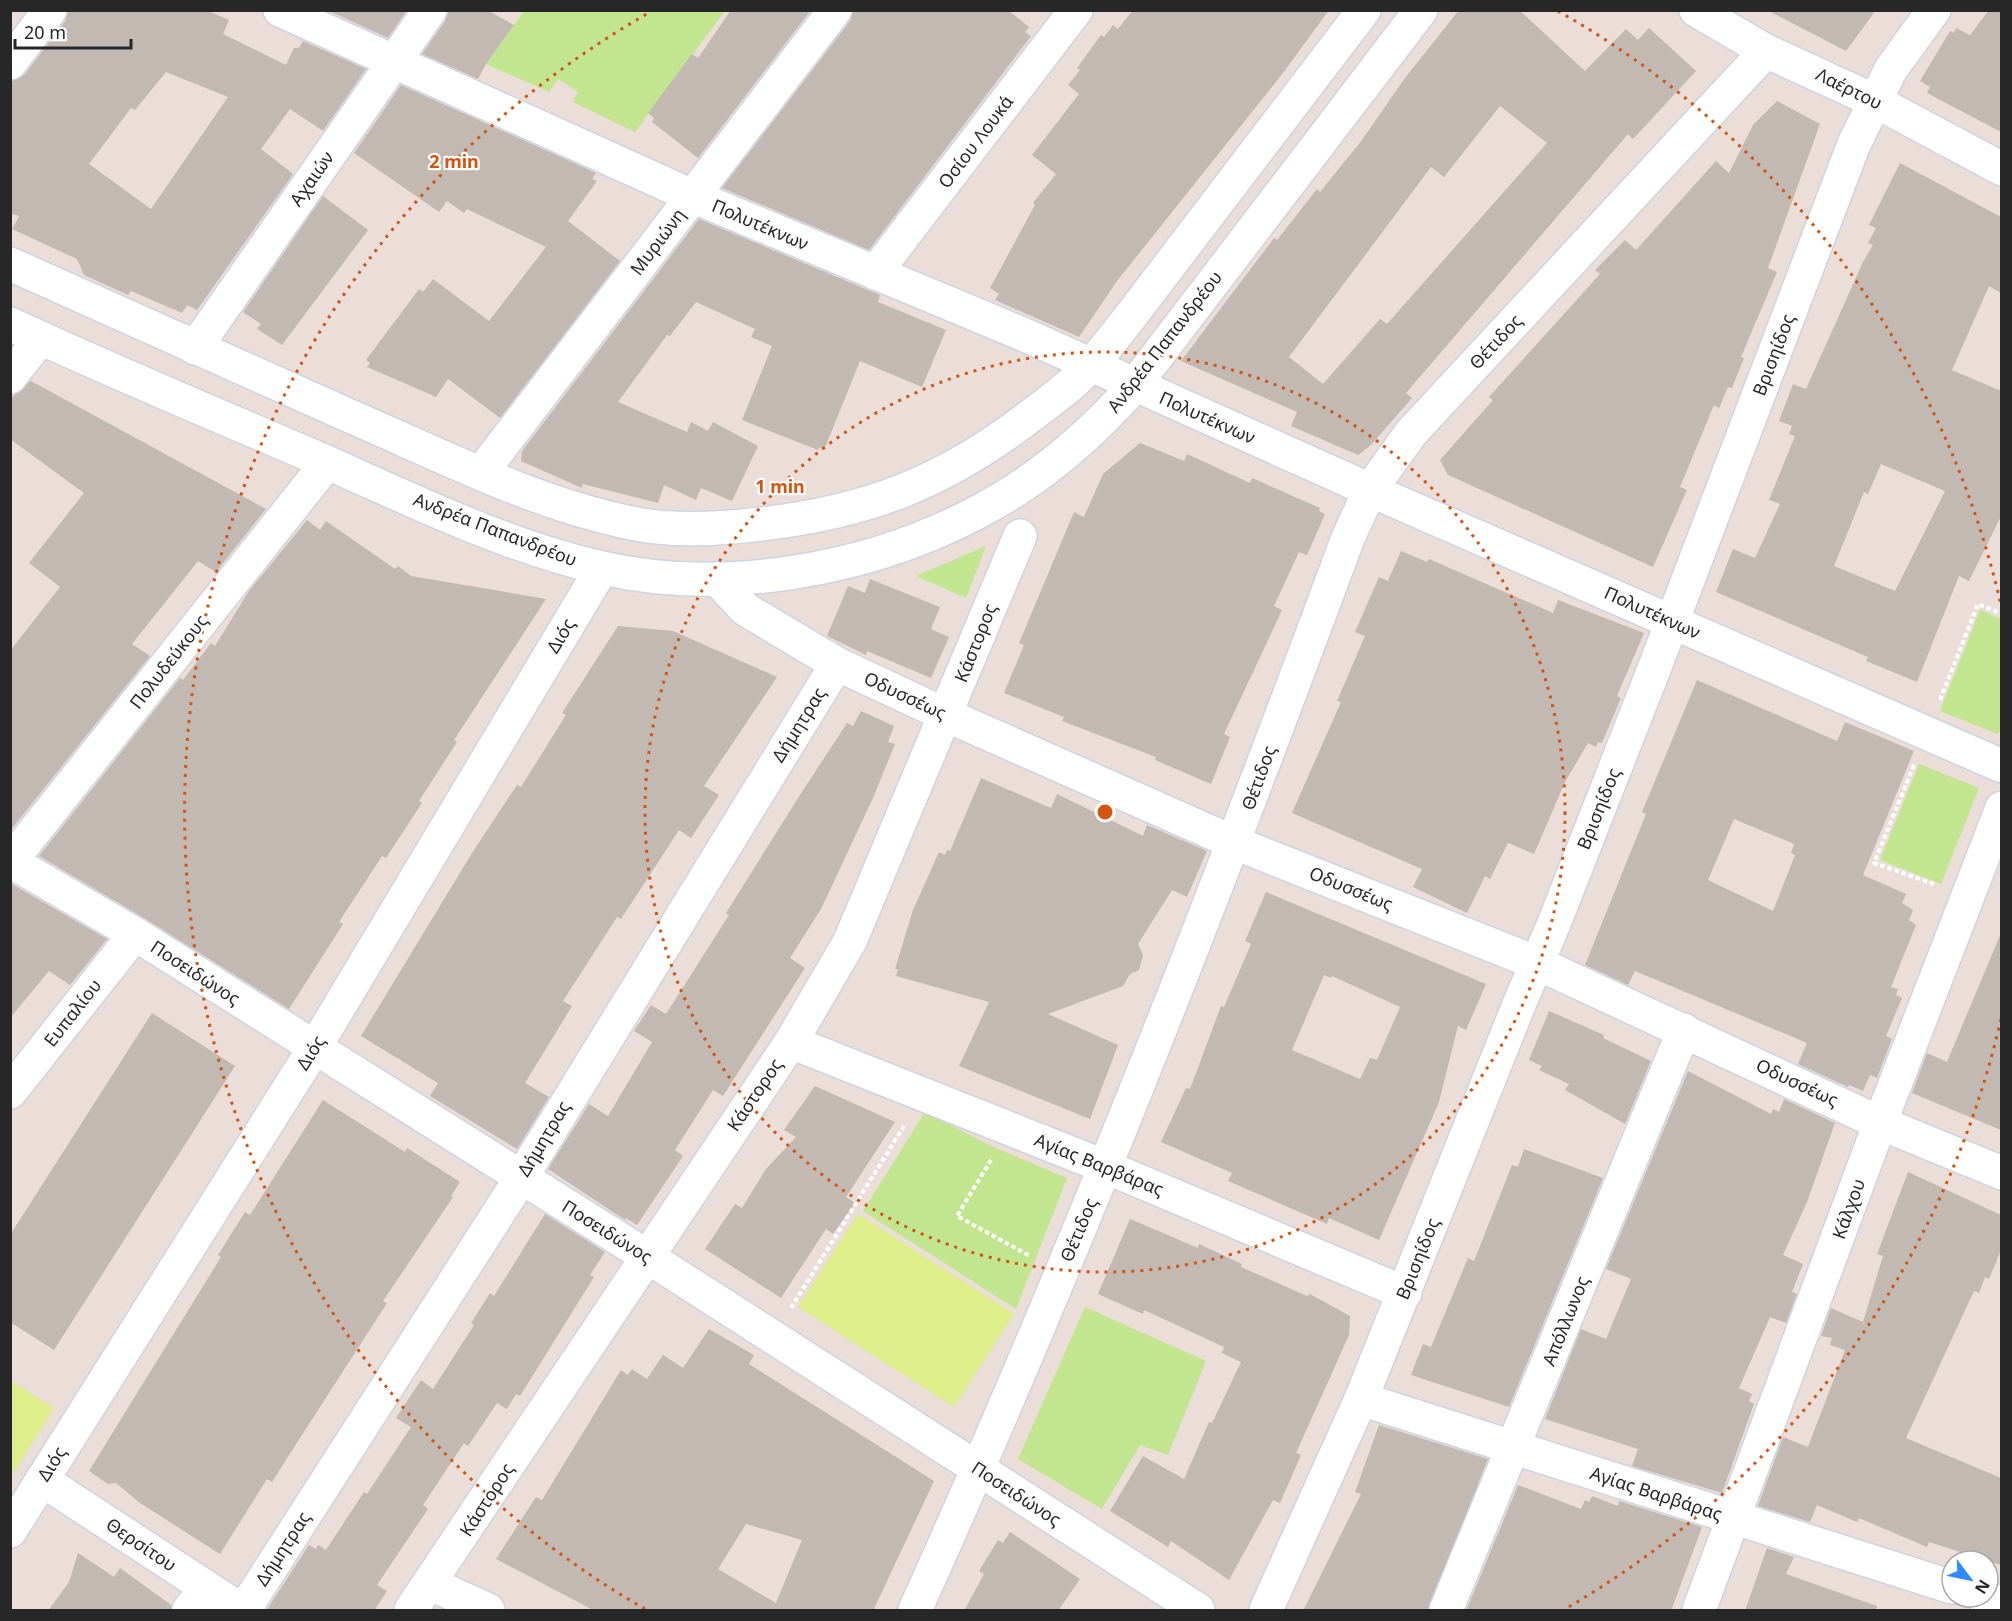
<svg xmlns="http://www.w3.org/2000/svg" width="2012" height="1621" font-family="'Noto Sans',sans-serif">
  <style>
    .green { fill: #c2e58f }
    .pitch { fill: #ddee8a }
    .building { fill: #c2b9b3; fill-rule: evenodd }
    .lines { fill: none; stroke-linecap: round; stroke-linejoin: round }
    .street-casing { stroke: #ccd5e1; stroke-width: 36 }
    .secondary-casing { stroke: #ccd5e1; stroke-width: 36 }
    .path { stroke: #fff; stroke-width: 4; stroke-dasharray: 4.5 3; stroke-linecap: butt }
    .street { stroke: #fff; stroke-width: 33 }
    .secondary { stroke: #fff; stroke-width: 33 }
    .ring { fill: none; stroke: #d5540f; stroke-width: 3; stroke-dasharray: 3 6 }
    .labels { text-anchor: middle; stroke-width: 4.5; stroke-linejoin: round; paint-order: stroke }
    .street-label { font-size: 18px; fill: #272727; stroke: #fff }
    .centre { fill: #d5540f; stroke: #fff; stroke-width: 3 }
    .ring-label { font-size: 18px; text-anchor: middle; font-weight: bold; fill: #d5540f; stroke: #fff; stroke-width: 4.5; stroke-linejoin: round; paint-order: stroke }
  </style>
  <rect width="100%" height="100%" fill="#ebddd7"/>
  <g class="green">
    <path d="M524,11H725L635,132L573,102L578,92L558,79L549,92L486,64Z"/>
    <path d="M986,546L966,598L916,576Z"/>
    <path d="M1980,610L2001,619L2002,726L1998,734L1940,711Z"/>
    <path d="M1919,764L1979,788L1941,884L1880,860Z"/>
    <path d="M925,1112L991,1146L1067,1178L1016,1309L863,1211Z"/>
    <path d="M1085,1307L1206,1361L1168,1455L1140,1445L1102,1509L1018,1459Z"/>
  </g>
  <g class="pitch">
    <path d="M858,1214L1014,1314L954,1407L798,1307Z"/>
    <path d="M11,1381L54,1408L11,1477Z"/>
  </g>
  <g class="building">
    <path d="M68,10H206L229,20L223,34L286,65L294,48H299L303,41L366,69L323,131L290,109L261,149L293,174L197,310L187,305L182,313L131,291L128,295L84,275L77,259L12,229L19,216L10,213V81L25,74L65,21ZM166,72L228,97L151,209L89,164L131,108L135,110Z"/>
    <path d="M327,10H407L388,38Z"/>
    <path d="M449,10H487L514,25L486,64L478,79L422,54L445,21Z"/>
    <path d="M731,10H811L698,158L652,122L654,118L648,113L692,54L698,58Z"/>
    <path d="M853,10H1008L1029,27L1025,32L1031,36L869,250L722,188L850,21Z"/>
    <path d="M1133,10H1329L1283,73L1117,281L1079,337L995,300L999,294L990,288L1035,205L1033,203L1056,174L1032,155L1079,94L1068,85L1080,70L1077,68L1101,35L1104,37L1113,25L1118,29Z"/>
    <path d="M1459,10H1519L1585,71L1626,29L1638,40L1649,28L1696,71L1633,139L1628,134L1406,393L1412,398L1370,446L1358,455L1291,426L1297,412L1181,361L1274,238L1277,240L1317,189L1320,192L1362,140L1405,78ZM1500,106L1547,143L1387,324L1380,319L1323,384L1289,357L1431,167L1444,177Z"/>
    <path d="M1767,10H1876L1846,51Z"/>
    <path d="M1989,10H2001V132L1927,93L1930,87L1920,81L1950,31L1954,33L1956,28L1970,35Z"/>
    <path d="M401,85L596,173L592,179L597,181L568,221L620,261L500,418L448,379L436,397L367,367L370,363L366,360L419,289L423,292L433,279L489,321L546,247L467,209L464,213L447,201L439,212L354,153Z"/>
    <path d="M1777,101L1820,124L1768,268L1777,272L1741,357L1744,358L1732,388L1728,387L1719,408L1714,405L1680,487L1687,490L1653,567L1448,475L1440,460L1493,400L1489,397L1600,274L1595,270L1625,240L1636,250L1716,161L1729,173L1753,125Z"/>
    <path d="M1900,163L2001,217V293L1989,286L1952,370L2001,391V516L1969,581L1959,576L1917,682L1866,661L1868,657L1716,592L1733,549L1755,558L1780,504L1769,500L1795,436L1789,434L1792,426L1779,421L1793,384L1806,389L1863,262L1873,245L1868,243L1876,228L1869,225ZM1881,464L1945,491L1895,591L1834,566L1864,492L1868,494Z"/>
    <path d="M323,196L368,230L282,345L257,329L261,324L243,312Z"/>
    <path d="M699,219L880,295L878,302L946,330L922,387L860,361L824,450L819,447L818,450L742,420L772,346L751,337L755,329L696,302L670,336L667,335L618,402L687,432L691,422L708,431L713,422L758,446L732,501L701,488L696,500L664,485L658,503L583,484L582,488L521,461L522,451Z"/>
    <path d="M31,381L266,509L216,572L198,561L132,644L150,656L10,831V651L60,587L29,563L84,493L10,439V399Z"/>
    <path d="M1140,443L1184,461L1187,454L1250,483L1252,478L1320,508L1319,511L1325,514L1307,555L1299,552L1274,606L1282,610L1224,734L1230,737L1211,784L1155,760L1156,757L1062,721L1064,717L1004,693L1024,645L1019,643L1074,512L1084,517L1103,474Z"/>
    <path d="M307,520L320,530L326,521L395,569L398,566L411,576L546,599L454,740L457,742L419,801L422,803L386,858L382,856L339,922L343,924L289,1009L144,918L39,856L180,678L183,680L211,643L215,646L249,591Z"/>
    <path d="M1401,551L1427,562L1429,559L1553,613L1558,600L1644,633L1617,696L1621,698L1602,743L1598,742L1596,747L1588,743L1565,782L1534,854L1508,843L1490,879L1485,876L1467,913L1413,887L1422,869L1292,813L1341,702L1337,701L1365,636L1355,632L1379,577L1388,581Z"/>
    <path d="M870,579L940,607L931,629L949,637L931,678L867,651L866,655L827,636L848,586L865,593Z"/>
    <path d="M618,626L673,631L777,677L704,786L719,795L691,838L679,830L621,919L617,917L563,1001L572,1006L525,1083L549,1097L517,1149L430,1096L438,1083L361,1036L472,853L517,785L521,787L566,715L562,713Z"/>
    <path d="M1697,680L1837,741L1845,722L1914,751L1863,875L1906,894L1902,903L1913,910L1909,920L1916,925L1891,987L1898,989L1896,995L1902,998L1886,1036L1892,1039L1877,1078L1870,1075L1863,1091L1849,1085L1848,1087L1798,1064L1807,1043L1635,971L1628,985L1585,965L1646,814L1642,812ZM1734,819L1794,844L1791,853L1795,855L1773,911L1708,880Z"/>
    <path d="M861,711L894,726L888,742L895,744L873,798L821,909L790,958L805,968L723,1096L713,1090L675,1150L683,1156L637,1225L626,1218L625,1220L548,1169L589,1104L608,1116L652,1042L634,1031L651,1005L666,1014L729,915L726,913L800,795L847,723L853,726Z"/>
    <path d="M981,778L1051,808L1057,794L1143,836L1147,825L1207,851L1187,897L1172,890L1138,944L1143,955L1139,970L1130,974L1123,986L1048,1014L1118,1045L1090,1119L959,1066L989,1002L896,976L898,969H895L913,910L939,852L945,855L947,850L950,851Z"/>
    <path d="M10,883L107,939L70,985L49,971L10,1018Z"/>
    <path d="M1266,892L1486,984L1466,1030L1458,1026L1439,1102L1379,1240L1329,1218L1327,1224L1228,1181L1232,1173L1161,1142L1186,1088L1190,1089L1221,1006L1224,1007L1251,944L1245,941ZM1324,975L1331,978L1332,976L1400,1007L1377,1060L1370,1058L1360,1079L1292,1050Z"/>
    <path d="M2001,933V1130L1912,1093L1927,1053L1947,1062Z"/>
    <path d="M1549,1011L1604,1035L1603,1038L1651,1061L1625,1124L1565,1090L1569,1084L1539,1070L1542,1066L1529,1060Z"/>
    <path d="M152,1013L235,1066L54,1350L10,1322V1235Z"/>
    <path d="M1688,1071L1771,1114L1773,1109L1779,1112L1784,1099L1835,1123L1807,1202L1783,1255L1803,1264L1792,1292L1797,1294L1786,1323L1770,1317L1739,1388L1752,1394L1749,1401L1754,1404L1722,1493L1632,1466L1638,1449L1545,1419L1581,1329L1606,1339L1631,1279L1606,1269Z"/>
    <path d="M815,1086L895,1122L846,1197L855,1203L833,1234L826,1229L781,1298L705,1249L735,1204L742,1208L766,1169L796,1137L784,1130Z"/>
    <path d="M323,1100L405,1152L407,1148L460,1182L451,1196L453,1197L383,1301L387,1303L291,1452L272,1482L267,1479L220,1554L140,1503L116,1483L108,1484L89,1471L221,1257L218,1255L245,1212L250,1215Z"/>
    <path d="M1524,1149L1603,1178L1509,1407L1411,1375L1423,1344L1431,1347L1468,1258L1474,1261L1512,1165L1518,1167Z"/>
    <path d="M1908,1172L2001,1215V1250L1989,1279L1985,1277L1979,1293L1974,1291L1906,1438L2001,1478V1565L1929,1542L1927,1547L1859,1518L1857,1522L1817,1505L1810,1522L1758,1506L1783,1437L1808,1447L1845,1350L1830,1345L1832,1338L1821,1336L1831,1308L1863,1322L1883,1256L1877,1254Z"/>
    <path d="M545,1214L605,1252L590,1275L594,1277L520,1396L516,1394L507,1409L497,1403L468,1446L464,1443L423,1505L428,1509L377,1585L387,1591L374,1611H266L309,1545L316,1549L318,1545L326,1550L364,1492L367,1494L411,1427L396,1418L421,1380L433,1389L474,1325L471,1323L490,1293L494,1296Z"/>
    <path d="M1130,1219L1198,1248L1199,1244L1242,1264L1241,1267L1307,1296L1310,1294L1350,1316L1349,1335L1296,1453L1301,1455L1280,1503L1273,1500L1229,1580L1171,1541L1168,1547L1110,1511L1143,1456L1184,1479L1209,1422L1212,1423L1241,1362L1222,1353L1224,1347L1144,1310L1143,1314L1098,1294Z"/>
    <path d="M709,1329L754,1355L749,1364L934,1481L873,1611H595L496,1559L536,1497L542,1500L621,1370L628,1375L632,1369L647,1379L663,1355L683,1368ZM746,1524L802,1540L776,1603L718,1569Z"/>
    <path d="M1379,1425L1488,1459L1428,1611H1303L1361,1494L1355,1492Z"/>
    <path d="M1518,1485L1581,1509L1585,1500L1589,1502L1592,1496L1618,1506L1619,1501L1702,1527L1671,1611H1466Z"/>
    <path d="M1010,1532L1080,1579L1058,1611H964L984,1574L979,1571L998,1540L1003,1543Z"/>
    <path d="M1767,1548L1794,1557L1786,1574L1877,1606L1876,1611H1745Z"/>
    <path d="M78,1553L114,1577L120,1568L171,1605V1611H48L69,1582Z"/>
  </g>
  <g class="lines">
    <defs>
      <g id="street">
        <path d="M1696,10L1766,51L1875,101L2002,169"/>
        <path d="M10,63L50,10"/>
        <path d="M875,273L1076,10"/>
        <path d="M195,348L430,10"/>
        <path d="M10,377L41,338"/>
        <path d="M481,473L835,10"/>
        <path d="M717,579L745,609L837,664L946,715L1235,843L1537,963L1880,1123L2002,1173"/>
        <path d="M10,861L135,934L648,1257L1198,1610"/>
        <path d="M10,862L327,463"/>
        <path d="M791,1042L1106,1167L1405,1293"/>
        <path d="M10,1092L135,934"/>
        <path d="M1361,1399L1952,1587"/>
        <path d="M42,1480L241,1610"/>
        <path d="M10,1531L315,1047L602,568"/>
        <path d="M431,1584L488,1610"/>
        <path d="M1983,1597L2002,1603"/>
        <path d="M189,1610L206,1588"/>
        <path d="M244,1610L521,1178L837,664"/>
        <path d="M411,1610L791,1042L850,941L1020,536"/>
        <path d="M915,1610C1074,1259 1214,899 1348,538L1370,490L1411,433L1766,51"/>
        <path d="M1266,1610L1361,1399L1520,1002L1553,926L1656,664L1854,144L1891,69L1934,10"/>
        <path d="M1446,1610L1684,1030"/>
        <path d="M1699,1610L1880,1123L2002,808"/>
      </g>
      <g id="secondary">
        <path d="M280,10L692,196L1027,336L1370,490L2002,766"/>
        <path d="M10,264C124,316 238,367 352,417C443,456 533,503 631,523C673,532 719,529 761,524C868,512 944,482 1029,417C1050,401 1073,385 1091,365C1105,350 1117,333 1130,317L1364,10"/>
        <path d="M10,324C109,370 210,412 310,455C404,496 499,544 598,567C720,596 866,571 976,513C1036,482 1090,436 1134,386L1421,10"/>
      </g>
    </defs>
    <use href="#street" class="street-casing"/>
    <use href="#secondary" class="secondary-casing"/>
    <g class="path">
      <path d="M1940,700L1978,604L2002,614"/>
      <path d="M1914,765L1874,863L1934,884"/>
      <path d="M991,1160L957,1216L1030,1256"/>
      <path d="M791,1308L904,1126"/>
    </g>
    <use href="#street" class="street"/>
    <use href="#secondary" class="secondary"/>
  </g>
  <g class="ring">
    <circle cx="1105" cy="812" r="460"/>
    <path d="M2001 1019A920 920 0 0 1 1565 1609M645 1609A920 920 0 0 1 652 11M1558 11A920 920 0 0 1 2001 605"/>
  </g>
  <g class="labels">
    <g class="street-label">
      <text transform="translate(1849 89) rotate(26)" y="6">Λαέρτου</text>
      <text transform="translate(976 142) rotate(-53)" y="6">Οσίου Λουκά</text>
      <text transform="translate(312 179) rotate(-55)" y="6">Αχαιών</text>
      <text transform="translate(760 225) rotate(23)" y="6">Πολυτέκνων</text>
      <text transform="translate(658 242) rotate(-53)" y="6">Μυριώνη</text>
      <text transform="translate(1165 342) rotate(-52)" y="6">Ανδρέα Παπανδρέου</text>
      <text transform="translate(1496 342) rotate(-47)" y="6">Θέτιδος</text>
      <text transform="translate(1774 355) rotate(-69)" y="6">Βρισηίδος</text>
      <text transform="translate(1207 418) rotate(24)" y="6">Πολυτέκνων</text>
      <text transform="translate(495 530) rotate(21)" y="6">Ανδρέα Παπανδρέου</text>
      <text transform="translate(1652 613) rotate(24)" y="6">Πολυτέκνων</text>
      <text transform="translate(561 636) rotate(-59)" y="6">Διός</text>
      <text transform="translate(976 643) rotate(-68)" y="6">Κάστορος</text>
      <text transform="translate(169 662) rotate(-52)" y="6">Πολυδεύκους</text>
      <text transform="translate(905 696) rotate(25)" y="6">Οδυσσέως</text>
      <text transform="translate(799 725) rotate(-58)" y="6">Δήμητρας</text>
      <text transform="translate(1259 778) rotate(-70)" y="6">Θέτιδος</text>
      <text transform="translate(1599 809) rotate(-68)" y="6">Βρισηίδος</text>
      <text transform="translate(1351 889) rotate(22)" y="6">Οδυσσέως</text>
      <text transform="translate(195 973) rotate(33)" y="6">Ποσειδώνος</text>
      <text transform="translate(73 1013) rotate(-52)" y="6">Ευπαλίου</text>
      <text transform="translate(311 1053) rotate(-58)" y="6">Διός</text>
      <text transform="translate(1797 1083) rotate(25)" y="6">Οδυσσέως</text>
      <text transform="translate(755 1095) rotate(-56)" y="6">Κάστορος</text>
      <text transform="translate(544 1139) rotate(-59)" y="6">Δήμητρας</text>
      <text transform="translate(1099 1165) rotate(22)" y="6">Αγίας Βαρβάρας</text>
      <text transform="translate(1849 1209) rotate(-70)" y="6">Κάλχου</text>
      <text transform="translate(1079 1230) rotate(-67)" y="6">Θέτιδος</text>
      <text transform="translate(607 1232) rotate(32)" y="6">Ποσειδώνος</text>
      <text transform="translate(1418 1259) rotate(-68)" y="6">Βρισηίδος</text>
      <text transform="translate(1566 1321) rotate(-68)" y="6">Απόλλωνος</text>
      <text transform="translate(52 1464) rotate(-58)" y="6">Διός</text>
      <text transform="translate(1016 1494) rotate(33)" y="6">Ποσειδώνος</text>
      <text transform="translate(1656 1494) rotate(18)" y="6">Αγίας Βαρβάρας</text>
      <text transform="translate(487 1500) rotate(-57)" y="6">Κάστορος</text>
      <text transform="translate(141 1545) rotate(34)" y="6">Θερσίτου</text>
      <text transform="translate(283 1549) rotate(-57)" y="6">Δήμητρας</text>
    </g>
  </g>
  <circle cx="1105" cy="812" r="9" class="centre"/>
  <g class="ring-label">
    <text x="454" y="168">2 min</text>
    <text x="780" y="493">1 min</text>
  </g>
  <rect width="2012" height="1621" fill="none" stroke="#272727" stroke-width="24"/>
  <g transform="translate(1970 1579) rotate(122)"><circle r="28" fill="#ffffff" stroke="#a9a9a9" stroke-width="1.5"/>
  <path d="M0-4.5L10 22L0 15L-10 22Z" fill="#2f8bff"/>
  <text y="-9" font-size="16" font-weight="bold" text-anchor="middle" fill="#272727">N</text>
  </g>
  <path d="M15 39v9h116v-9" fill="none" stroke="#272727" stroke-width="3"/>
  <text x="24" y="39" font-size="18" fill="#272727" stroke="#ffffff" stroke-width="4.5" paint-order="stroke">20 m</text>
</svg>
